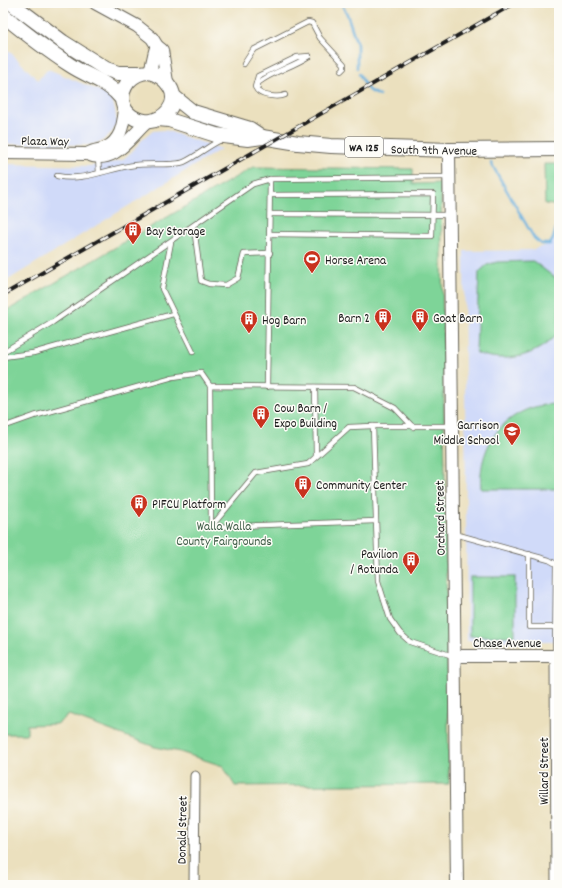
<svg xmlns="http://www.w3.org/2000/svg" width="562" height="888" font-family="Dekko,sans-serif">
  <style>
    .built { fill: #d0daf9 }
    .green { fill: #7ed498; stroke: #4d785a }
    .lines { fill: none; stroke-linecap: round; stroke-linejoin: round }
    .stream { stroke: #65aedd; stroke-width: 2.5 }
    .lane-casing { stroke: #646155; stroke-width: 6 }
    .street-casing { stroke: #646155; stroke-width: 11 }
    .secondary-casing { stroke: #646155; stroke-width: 14 }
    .primary-casing { stroke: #646155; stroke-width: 16 }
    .lane { stroke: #fff; stroke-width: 4.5 }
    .street { stroke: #fff; stroke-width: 9 }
    .secondary { stroke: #fff; stroke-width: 12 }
    .primary { stroke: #fff; stroke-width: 14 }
    .rail-casing { stroke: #1c1c1c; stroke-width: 4 }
    .rail { stroke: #fdfcf7; stroke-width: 2.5; stroke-dasharray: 8; stroke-linecap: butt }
    .labels { text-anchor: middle; stroke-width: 3; stroke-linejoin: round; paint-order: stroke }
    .shield { fill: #fdfcf7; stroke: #605f5e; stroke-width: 1 }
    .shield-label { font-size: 12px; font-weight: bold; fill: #1c1c1c }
    .street-label { font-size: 13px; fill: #1c1c1c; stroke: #fdfcf7 }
    .poi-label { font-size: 13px; fill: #1c1c1c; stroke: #fdfcf7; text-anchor: start }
    .park-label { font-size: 13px; fill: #3e5c47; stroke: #fdfcf7 }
  </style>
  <rect width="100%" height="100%" fill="#fdfcf7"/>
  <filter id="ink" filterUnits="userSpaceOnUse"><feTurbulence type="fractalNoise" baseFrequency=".025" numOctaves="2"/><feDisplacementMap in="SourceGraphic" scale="8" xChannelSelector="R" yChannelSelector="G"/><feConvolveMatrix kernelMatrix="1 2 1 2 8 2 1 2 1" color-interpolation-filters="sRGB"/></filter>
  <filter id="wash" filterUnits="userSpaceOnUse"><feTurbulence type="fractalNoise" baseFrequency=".012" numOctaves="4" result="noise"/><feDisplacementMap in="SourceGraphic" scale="16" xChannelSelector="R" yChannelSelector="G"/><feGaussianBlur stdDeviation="0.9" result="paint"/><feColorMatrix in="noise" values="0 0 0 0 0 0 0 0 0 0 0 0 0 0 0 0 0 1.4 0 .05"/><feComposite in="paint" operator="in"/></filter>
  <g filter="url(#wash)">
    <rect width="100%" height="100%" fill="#ebe0be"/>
    <g class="built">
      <path d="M3,45L38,80L48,69L107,94L112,99L115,110L117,122L113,131L101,142L89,145L3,144Z"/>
      <path d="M165,130L221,149L3,283V164L90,166L110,163L122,160L134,150L142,140L153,131Z"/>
      <path d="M559,208V641H467L464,251L532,250L550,244L553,239Z"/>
    </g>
    <g class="green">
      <path d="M544,164H559V206L545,204Z"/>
      <path d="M253,167L413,169V184L441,183L449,784L235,786L223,766L180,752L155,747L69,715L57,724L27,725V734H3V313Z"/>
      <path d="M533,261L554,277L559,279V331C539,357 506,364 476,353L479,272L487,265L497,262Z"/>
      <path d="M559,404V489H481C477,441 510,403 559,404Z"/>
      <rect x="470" y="577" width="45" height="59"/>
    </g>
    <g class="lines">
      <g class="stream">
        <path d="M341,3L347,14L357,44V68"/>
        <path d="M359,74L368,90L380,96"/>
        <path d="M491,163L534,238L541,244H550L553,239L559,218"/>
      </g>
    </g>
  </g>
  <g filter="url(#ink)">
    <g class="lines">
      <defs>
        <g id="lane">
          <path d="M244,64L253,50L308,22L312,23L320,38L344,64V68L341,71"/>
          <path d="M258,86V83C273,71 293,67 309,56"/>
          <path d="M285,95C279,98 264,96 259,92C257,91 256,89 255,87L258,76L297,57L309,56"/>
          <path d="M98,157L99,173"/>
          <path d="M57,176C84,182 109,168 135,165C146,163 176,166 184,162C197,156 208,146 221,140"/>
          <path d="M270,179L449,177"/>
          <path d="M270,214L449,215"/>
          <path d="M193,227L195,235L201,281L209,284L226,285L238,278L244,254L270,253"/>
          <path d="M270,234L432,236L433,194L270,195"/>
          <path d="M171,242L162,289L193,352"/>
          <path d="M3,352L53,322L253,184L270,179L267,387"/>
          <path d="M3,357L33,353L173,314"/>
          <path d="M315,387L316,456"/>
          <path d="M450,426H373L378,581L390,619L400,633L410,642L453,656"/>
          <path d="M3,427L34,416L173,377L201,373L210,386"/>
          <path d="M211,527L210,386L354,387L395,408L413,427"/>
          <path d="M211,527L256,473L308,464L349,427L373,426"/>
          <path d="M211,527L376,521"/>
          <path d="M455,534L549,560L556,564L555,655"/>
          <path d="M529,554V627H555"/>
        </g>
        <g id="street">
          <path d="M555,656L556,885"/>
          <path d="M194,885L195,776"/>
        </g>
        <g id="secondary">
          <path d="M95,3L137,26L152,38L157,46L162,50L167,82"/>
          <path d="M149,72C154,62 153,53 157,46"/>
          <path d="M449,150L457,885"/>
          <path d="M3,153L87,154C114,166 129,138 147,122"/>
          <path d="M89,153C94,150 100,150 105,148C121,141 123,125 125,110"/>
          <path d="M455,656H559"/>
        </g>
        <g id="primary">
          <path d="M11,3L63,42L106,69L118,73H138"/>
          <path d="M3,15C25,33 47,50 70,65C88,77 108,81 122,99"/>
          <path d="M149,72C165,76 182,94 168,111C147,136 107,111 128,82C134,75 140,72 149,72Z"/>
          <path d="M173,96L193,112L250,129L262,137"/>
          <path d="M158,119L169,120L216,135L248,139L262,137L298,143L331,146L449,150L559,149"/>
        </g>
      </defs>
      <use href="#lane" class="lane-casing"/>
      <use href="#street" class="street-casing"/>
      <use href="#secondary" class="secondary-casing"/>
      <use href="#primary" class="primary-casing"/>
      <use href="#lane" class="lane"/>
      <use href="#street" class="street"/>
      <use href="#secondary" class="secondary"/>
      <use href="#primary" class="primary"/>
      <defs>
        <path id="rail" d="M3,295L515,3"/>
      </defs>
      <use href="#rail" class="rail-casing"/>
      <use href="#rail" class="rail"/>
    </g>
  </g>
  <defs>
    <symbol id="building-pin" viewBox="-11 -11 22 30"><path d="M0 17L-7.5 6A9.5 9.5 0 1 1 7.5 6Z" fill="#c8321e" stroke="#fdfcf7"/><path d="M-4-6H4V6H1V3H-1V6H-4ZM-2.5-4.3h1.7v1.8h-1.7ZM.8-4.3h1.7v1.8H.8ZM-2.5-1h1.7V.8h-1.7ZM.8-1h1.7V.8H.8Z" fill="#fff"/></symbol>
    <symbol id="stadium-pin" viewBox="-11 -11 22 30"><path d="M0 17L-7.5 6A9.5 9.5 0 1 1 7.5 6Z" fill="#c8321e" stroke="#fdfcf7"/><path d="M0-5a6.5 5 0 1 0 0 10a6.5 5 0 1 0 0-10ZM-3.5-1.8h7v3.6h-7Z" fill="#fff"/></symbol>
    <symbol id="school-pin" viewBox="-11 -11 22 30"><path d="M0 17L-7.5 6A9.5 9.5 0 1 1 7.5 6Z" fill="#c8321e" stroke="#fdfcf7"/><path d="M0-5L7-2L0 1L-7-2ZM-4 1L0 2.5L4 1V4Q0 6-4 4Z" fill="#fff"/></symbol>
  </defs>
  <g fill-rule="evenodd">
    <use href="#building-pin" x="123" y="220" width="20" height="27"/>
    <use href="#stadium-pin" x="302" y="249" width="20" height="27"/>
    <use href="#building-pin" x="373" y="307" width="20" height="27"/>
    <use href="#building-pin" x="410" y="307" width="20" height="27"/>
    <use href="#building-pin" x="239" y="309" width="20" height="27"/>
    <use href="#building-pin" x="251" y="404" width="20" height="27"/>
    <use href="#school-pin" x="502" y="421" width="20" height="27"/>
    <use href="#building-pin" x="293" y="474" width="20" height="27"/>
    <use href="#building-pin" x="129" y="493" width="20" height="27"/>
    <use href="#building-pin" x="401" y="550" width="20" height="27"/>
  </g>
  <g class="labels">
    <rect class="shield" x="345" y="137" width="38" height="20" rx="3"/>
    <g class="shield-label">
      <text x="364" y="151">WA 125</text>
    </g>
    <g class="street-label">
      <text transform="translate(45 140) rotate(1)" y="5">Plaza Way</text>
      <text transform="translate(434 149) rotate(1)" y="5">South 9th Avenue</text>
      <text transform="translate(439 518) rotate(-91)" y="5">Orchard Street</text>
      <text x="507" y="647">Chase Avenue</text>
      <text transform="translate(543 771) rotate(-90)" y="5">Willard Street</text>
      <text transform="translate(181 830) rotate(-89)" y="5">Donald Street</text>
    </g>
    <g class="poi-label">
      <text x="146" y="235">Bay Storage</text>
      <text x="325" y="264">Horse Arena</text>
      <text x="370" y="322" text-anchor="end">Barn 2</text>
      <text x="433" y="322">Goat Barn</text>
      <text x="262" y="324">Hog Barn</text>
      <text x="274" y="412">Cow Barn /<tspan x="274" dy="15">Expo Building</tspan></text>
      <text x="499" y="429" text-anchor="end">Garrison<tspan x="499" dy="15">Middle School</tspan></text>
      <text x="316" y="489">Community Center</text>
      <text x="152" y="508">P1FCU Platform</text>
      <text x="398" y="558" text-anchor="end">Pavilion<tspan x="398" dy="15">/ Rotunda</tspan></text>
    </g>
    <g class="park-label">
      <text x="224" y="530">Walla Walla<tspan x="224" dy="15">County Fairgrounds</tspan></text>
    </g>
  </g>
  <rect width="562" height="888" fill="none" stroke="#fdfcf7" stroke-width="16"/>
</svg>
